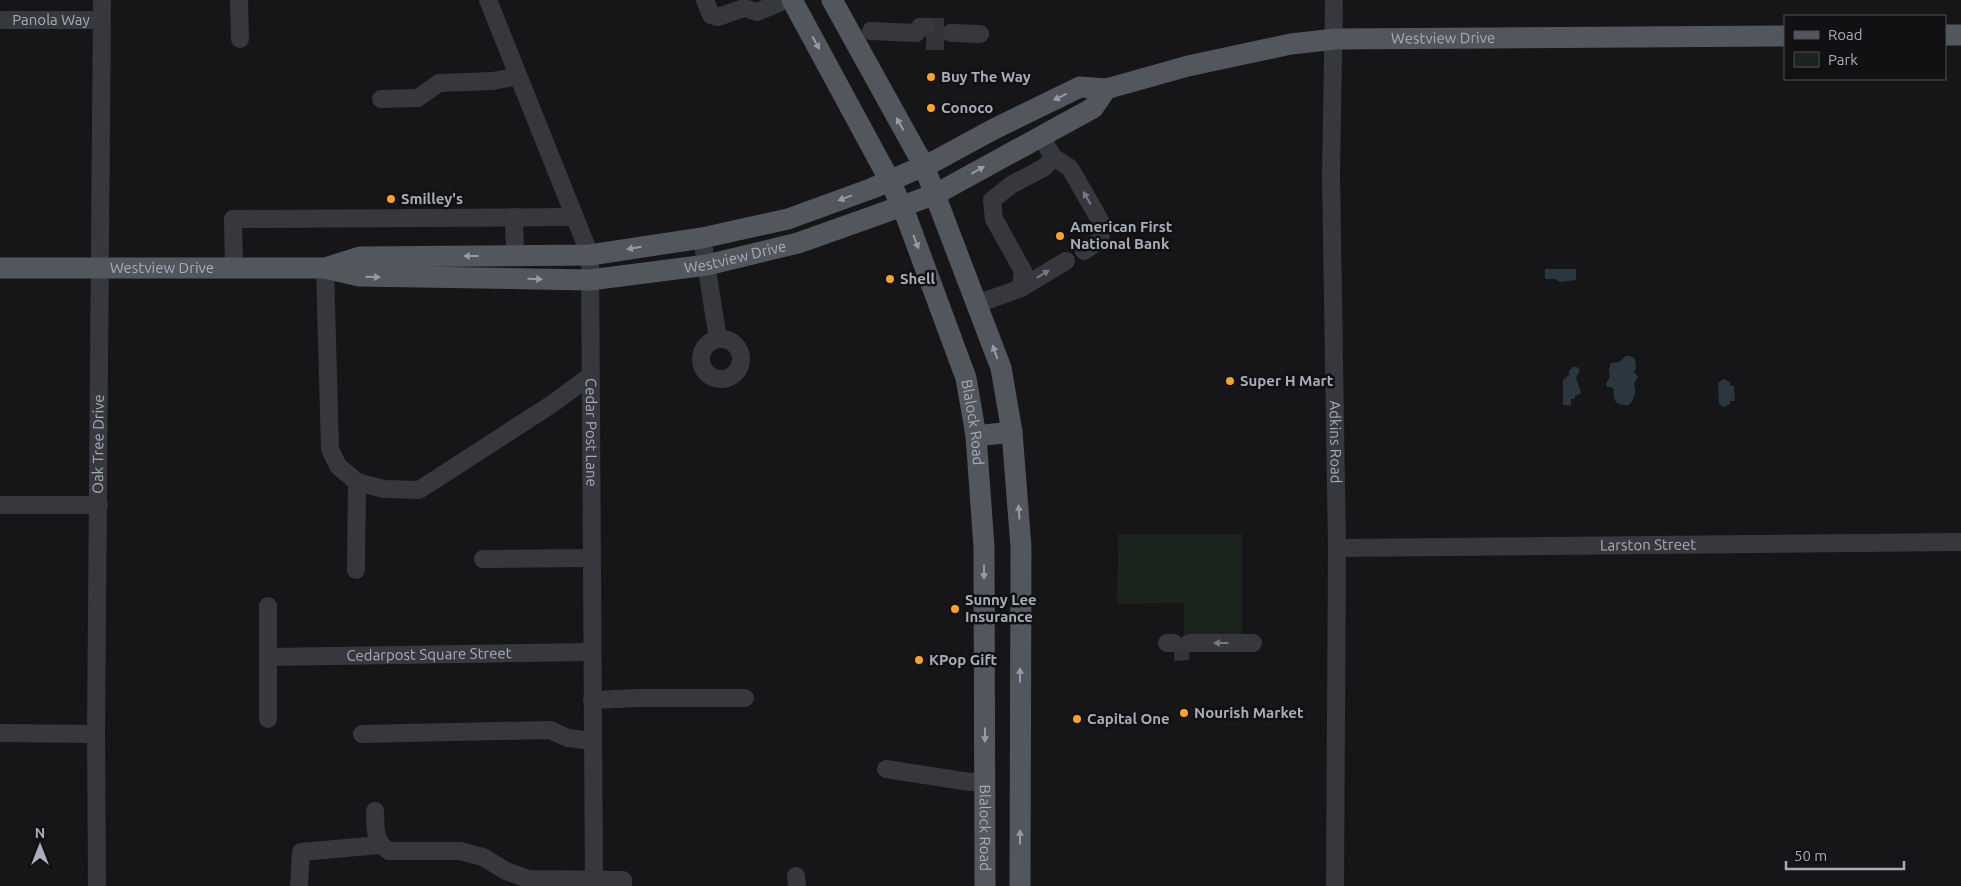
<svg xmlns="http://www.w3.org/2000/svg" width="1961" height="886" font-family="Ubuntu,sans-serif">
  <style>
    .green { fill: #1b241c }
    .water { fill: #2b373e }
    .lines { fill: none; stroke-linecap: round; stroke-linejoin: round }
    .minor-tunnel { stroke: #333438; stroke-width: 18; stroke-dasharray: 18 9; stroke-linecap: butt }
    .minor { stroke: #37383e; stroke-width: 18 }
    .major { stroke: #52565d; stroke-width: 21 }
    .oneway { fill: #969ca7 }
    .oneway2 { fill: #757982 }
    .poi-dot { fill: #ffa327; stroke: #111113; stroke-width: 2 }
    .labels { text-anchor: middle; stroke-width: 5; stroke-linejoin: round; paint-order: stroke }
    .street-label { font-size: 15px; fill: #a7aeba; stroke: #111113 }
    .poi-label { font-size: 15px; font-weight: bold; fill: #a7aeba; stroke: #111113; text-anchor: start }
  </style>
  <rect width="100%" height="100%" fill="#161618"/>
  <path class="green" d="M1118,534H1242V635L1184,636V603L1117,604Z"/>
  <g class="water">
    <path d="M1545,269H1576V280L1560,282L1555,279H1545Z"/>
    <path d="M1626,356H1631L1635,359L1636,368L1634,372L1638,377L1634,384C1637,392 1634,401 1628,405C1617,406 1612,401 1614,390L1611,387H1607L1606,384C1612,374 1609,378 1609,368L1611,363L1619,362Z"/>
    <path d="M1573,367H1577L1580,370L1576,378L1581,392L1580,394L1575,396V399H1571V405H1563V380L1569,375V371Z"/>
    <path d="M1724,379L1730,382V385L1734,386L1735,401H1730V404L1724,407L1719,404L1718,383Z"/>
  </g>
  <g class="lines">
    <g class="minor-tunnel">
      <path d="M926,27H951"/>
      <path d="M926,41H951"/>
      <path d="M1174,652L1189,651"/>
    </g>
    <g class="minor">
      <path d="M239,0L240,39"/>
      <path id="s1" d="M488,0L590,255L594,886"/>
      <path d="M705,0L711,15L718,17L744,8L757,12L786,0"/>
      <path id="s2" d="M1334,0L1331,174L1337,548L1335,886"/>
      <path id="s3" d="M0,20H102"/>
      <path d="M871,31L916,33L920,27H926"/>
      <path d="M951,33L980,34"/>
      <path d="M381,99L418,98L439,83L493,81L518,76"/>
      <path d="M1053,157L1070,168L1102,224L1100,240L1084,251"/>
      <path d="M514,217L515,256"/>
      <path d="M702,238L718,339"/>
      <path d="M234,268L233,219L574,217"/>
      <path d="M325,268L330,449L338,466L357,482L384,489L419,490L552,404L590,376"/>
      <path d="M1021,288L1066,261"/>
      <path d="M977,304L1021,288L1023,271L994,219L992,200L1011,185L1045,167L1053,157L1041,136"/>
      <circle cx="721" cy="359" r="20"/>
      <path d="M0,505H99"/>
      <path id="s4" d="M1337,548L1961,542"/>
      <path d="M483,559L591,558"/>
      <path d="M356,570L357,482"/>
      <path d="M268,606V719"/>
      <path d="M1167,643H1174"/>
      <path d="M1189,643H1253"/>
      <path id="s5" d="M268,657L591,652"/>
      <path d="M592,700L639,698H745"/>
      <path d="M0,733L96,734"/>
      <path d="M362,734L550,730L568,738L592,741"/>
      <path d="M886,769L970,782L985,781"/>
      <path d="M375,811C376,828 373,841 389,851H460L483,857L506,871L528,879L623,880V886"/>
      <path d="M796,876L797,886"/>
      <path id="s6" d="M97,886L96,734L102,0"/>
      <path d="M299,886L301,852L380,845"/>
    </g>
    <g class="major">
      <path id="s7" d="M792,0L890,181L906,216L966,378L976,436L984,547L985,886"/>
      <path d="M832,0L924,166L1001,368L1012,432L1021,547L1020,886"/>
      <path d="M1945,35H1961"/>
      <path id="s8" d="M0,268H325L359,276L590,280L707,265L798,243L936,194L1093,108L1106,89"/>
      <path id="s9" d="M325,268L360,257L590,255L702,238L788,219L873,188L935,161L994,129L1080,87L1106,89L1188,66L1291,44L1335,39L1785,36"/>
      <path d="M976,436L1012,432"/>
    </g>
  </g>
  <defs><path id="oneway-solid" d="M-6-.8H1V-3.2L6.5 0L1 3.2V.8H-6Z" transform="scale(1.25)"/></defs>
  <g class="oneway">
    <use href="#oneway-solid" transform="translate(816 43) rotate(61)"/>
    <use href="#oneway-solid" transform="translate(1060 97) rotate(154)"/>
    <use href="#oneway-solid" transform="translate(900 124) rotate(-119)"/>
    <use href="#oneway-solid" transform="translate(978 170) rotate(-29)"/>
    <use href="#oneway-solid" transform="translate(845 198) rotate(160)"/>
    <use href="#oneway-solid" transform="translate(916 242) rotate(69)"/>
    <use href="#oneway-solid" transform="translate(634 248) rotate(171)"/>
    <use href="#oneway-solid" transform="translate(471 256) rotate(180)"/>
    <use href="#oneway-solid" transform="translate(373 277) rotate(1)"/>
    <use href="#oneway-solid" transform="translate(535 279) rotate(1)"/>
    <use href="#oneway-solid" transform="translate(995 352) rotate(-110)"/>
    <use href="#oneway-solid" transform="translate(1019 512) rotate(-94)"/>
    <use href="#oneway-solid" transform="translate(984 572) rotate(90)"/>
    <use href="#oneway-solid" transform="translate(1020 675) rotate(-90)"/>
    <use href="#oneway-solid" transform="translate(985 735) rotate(90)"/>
    <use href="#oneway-solid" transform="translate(1020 837) rotate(-90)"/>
  </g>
  <g class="oneway2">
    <use href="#oneway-solid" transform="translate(1087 198) rotate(-120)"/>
    <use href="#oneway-solid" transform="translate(1043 274) rotate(-31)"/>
    <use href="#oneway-solid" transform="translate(1221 643) rotate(180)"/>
  </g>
  <g class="poi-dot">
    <circle cx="931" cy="77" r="5"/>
    <circle cx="931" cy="108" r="5"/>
    <circle cx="391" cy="199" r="5"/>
    <circle cx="1060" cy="236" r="5"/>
    <circle cx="890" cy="279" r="5"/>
    <circle cx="1230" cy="381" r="5"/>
    <circle cx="955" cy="609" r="5"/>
    <circle cx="919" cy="660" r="5"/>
    <circle cx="1184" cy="713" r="5"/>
    <circle cx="1077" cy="719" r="5"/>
  </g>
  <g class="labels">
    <g class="street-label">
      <text dy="5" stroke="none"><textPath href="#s3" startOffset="51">Panola Way</textPath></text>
      <text dy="5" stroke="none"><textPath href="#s9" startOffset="1158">Westview Drive</textPath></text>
      <text dy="5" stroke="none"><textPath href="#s8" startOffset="738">Westview Drive</textPath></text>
      <text dy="5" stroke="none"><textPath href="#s8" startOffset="162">Westview Drive</textPath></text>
      <text dy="5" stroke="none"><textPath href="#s7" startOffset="462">Blalock Road</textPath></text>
      <text dy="5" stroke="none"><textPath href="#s1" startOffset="452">Cedar Post Lane</textPath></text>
      <text dy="5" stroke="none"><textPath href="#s6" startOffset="442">Oak Tree Drive</textPath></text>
      <text dy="5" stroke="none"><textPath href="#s2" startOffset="442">Adkins Road</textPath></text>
      <text dy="5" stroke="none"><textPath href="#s4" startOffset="311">Larston Street</textPath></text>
      <text dy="5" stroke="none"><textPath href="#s5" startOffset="161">Cedarpost Square Street</textPath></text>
      <text dy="5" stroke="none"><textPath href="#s7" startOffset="868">Blalock Road</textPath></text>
    </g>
    <g class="poi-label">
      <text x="941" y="82">Buy The Way</text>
      <text x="941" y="113">Conoco</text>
      <text x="401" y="204">Smilley's</text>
      <text x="1070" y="232">American First<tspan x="1070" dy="17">National Bank</tspan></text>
      <text x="900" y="284">Shell</text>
      <text x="1240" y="386">Super H Mart</text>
      <text x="965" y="605">Sunny Lee<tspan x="965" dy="17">Insurance</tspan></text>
      <text x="929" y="665">KPop Gift</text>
      <text x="1194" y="718">Nourish Market</text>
      <text x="1087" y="724">Capital One</text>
    </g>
  </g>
  <rect x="1784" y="15" width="162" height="65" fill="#111113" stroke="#4d5056"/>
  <rect x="1794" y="31" width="25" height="8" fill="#52565d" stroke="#4d5056"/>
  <text x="1828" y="40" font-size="15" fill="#a7aeba">Road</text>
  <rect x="1794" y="52" width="25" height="15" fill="#1b241c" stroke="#4d5056"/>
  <text x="1828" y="65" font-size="15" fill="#a7aeba">Park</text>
  <g transform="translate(40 846)" stroke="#111113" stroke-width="4" paint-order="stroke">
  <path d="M0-4L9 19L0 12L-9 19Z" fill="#a7aeba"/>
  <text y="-8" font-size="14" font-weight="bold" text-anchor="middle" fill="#a7aeba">N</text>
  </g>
  <path d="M1786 861v8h118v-8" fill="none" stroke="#a7aeba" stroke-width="2.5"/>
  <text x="1794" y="861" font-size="15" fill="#a7aeba" stroke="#111113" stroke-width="4" paint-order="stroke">50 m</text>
</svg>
